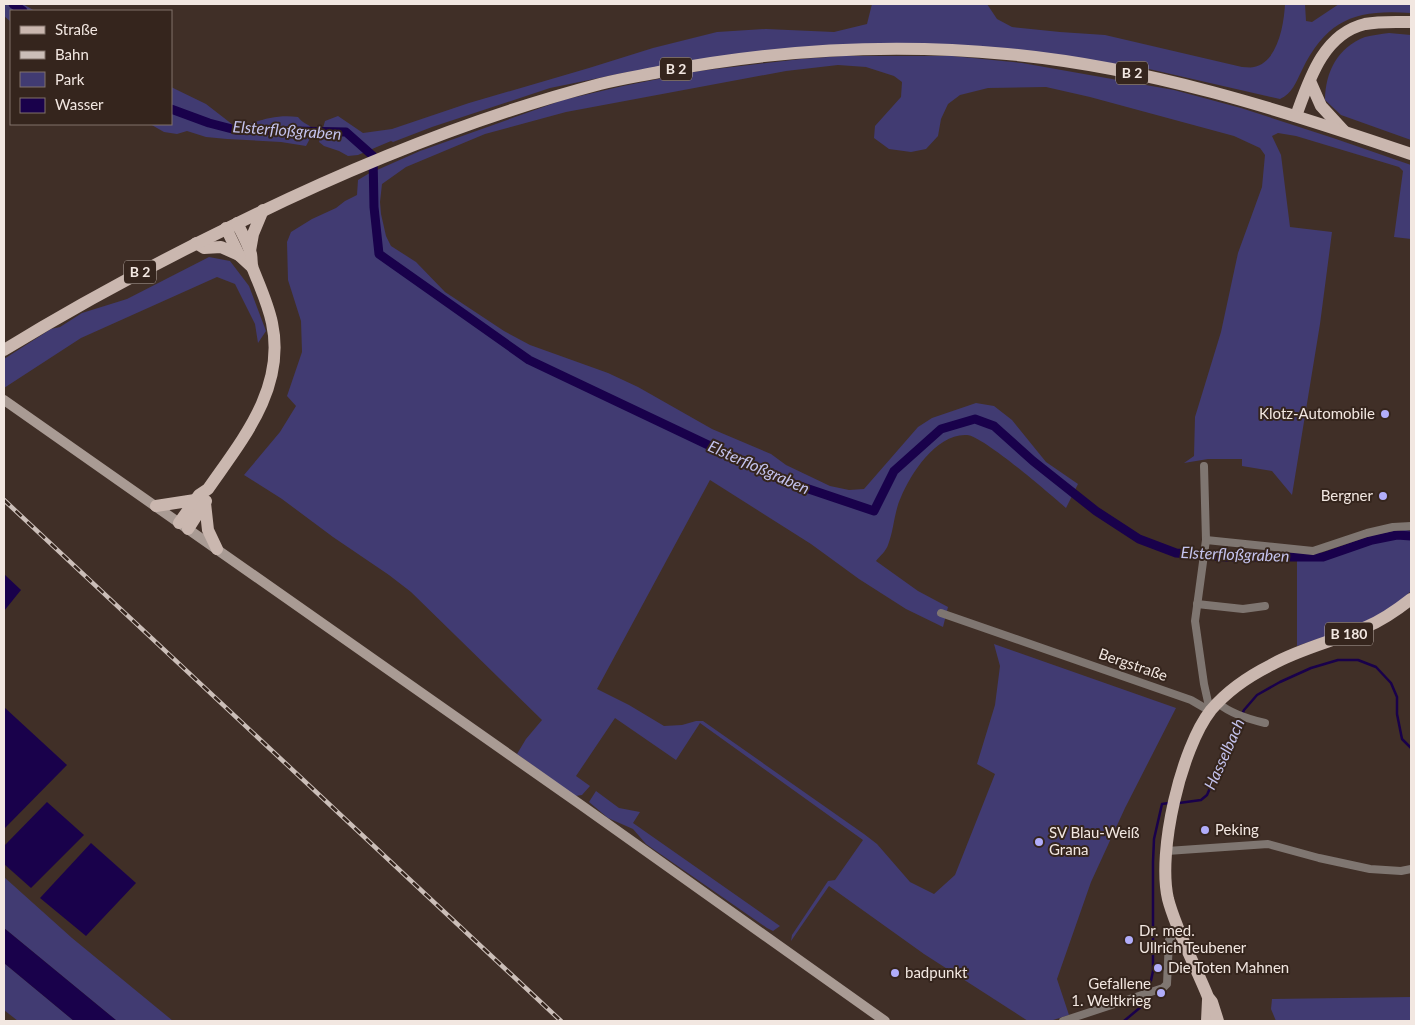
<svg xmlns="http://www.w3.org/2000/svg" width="1415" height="1025" font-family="Lato,sans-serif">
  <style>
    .green { fill: #413b72 }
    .water { fill: #19014b }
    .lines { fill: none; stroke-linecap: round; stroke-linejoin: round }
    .stream { stroke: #19014b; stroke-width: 2.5 }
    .canal { stroke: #19014b; stroke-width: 9 }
    .street { stroke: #7f7671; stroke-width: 8 }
    .secondary { stroke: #a99b94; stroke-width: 10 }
    .primary { stroke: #cab7af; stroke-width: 12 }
    .rail-casing { stroke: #cbbeb8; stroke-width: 4.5 }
    .rail { stroke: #35251d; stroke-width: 2.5; stroke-dasharray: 8; stroke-linecap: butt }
    .poi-dot { fill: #b1adfa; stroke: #35251d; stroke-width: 2 }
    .labels { text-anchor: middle; stroke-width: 4; stroke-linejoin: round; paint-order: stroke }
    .shield { fill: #35251d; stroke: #b9ada6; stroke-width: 1 }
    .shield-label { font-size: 14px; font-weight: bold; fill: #f2e7e1 }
    .poi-label { font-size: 15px; fill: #f2e7e1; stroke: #35251d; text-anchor: start }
    .street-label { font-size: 15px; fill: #f2e7e1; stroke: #35251d }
    .water-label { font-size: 16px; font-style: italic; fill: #c4c3ee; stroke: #35251d }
  </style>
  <rect width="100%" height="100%" fill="#402f27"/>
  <g class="green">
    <path d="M4,4H23L35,11H11V22L4,16Z"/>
    <path d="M872,4H987L997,19L1012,27L1060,32L1105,35L1242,67C1246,67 1251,68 1254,67C1278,62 1284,24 1285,4H1305L1306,21L1312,22L1339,4H1411V13C1356,9 1327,19 1302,70C1296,82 1292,94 1280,99L1149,69L1086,60L931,44L628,72L550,88L432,127L393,142L391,141L358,155L348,156L339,151L324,146L319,142L325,121L338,116L363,133L392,129L469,103L589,68L653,48L717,32L766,29L834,32L867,24Z"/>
    <path d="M1389,33L1411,35V140L1341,115L1325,100C1325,72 1338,47 1365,37C1373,35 1381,34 1389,33Z"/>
    <path d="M843,56H952L1022,63L1174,90L1241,108L1336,139L1411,165V239L1394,237L1403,171L1399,167L1296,136L1278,133L1272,136L1281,155L1290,227L1332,232L1320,324L1292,495L1272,471L1242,466V459H1208L1184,463L1194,456L1195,417L1221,332L1238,253L1262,187L1265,155L1260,148L1234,136L1090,97L1046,87L988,88L960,95L948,104L941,119L938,136L926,149L911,152L889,149L874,138L875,126L901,97L902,82L894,76L866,67L838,65L786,71L566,112L485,134L406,167L382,184L380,202L381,214L386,236L391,246L416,262L445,292L504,331L530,345L608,373L638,387L712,429L771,454L786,465L830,486L849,490L864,489L918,427L932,418L976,403L994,406L1012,420L1046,462L1078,484L1066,508C1050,494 983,436 967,435C937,433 911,473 901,497C894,512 894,530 888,545C886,551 880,556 876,561L918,591L948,607L943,627L906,609L859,579L811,544L710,480L597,689L629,705L664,726L682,725L696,721H703L864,834L877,844L910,882L934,894L955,875L995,774L977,764L995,705L1000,666L994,644L1176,708L1125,808L1091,882L1057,979L1069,1015L1050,1021H1028L924,954L829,886L791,941L792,935L828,881L835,880L863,840L700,723L676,760L615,718L576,776L590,786L582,795L575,796L517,754L526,739L542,720L411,592L389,575L333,537L282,499L244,475L280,432L296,406L287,396L302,352L301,321L288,280L287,242L291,232L312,219L336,208L345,201L357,195L358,180L368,174L420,151L563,100L623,86L699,71L801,59Z"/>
    <path d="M171,87L206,104L237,128C258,121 275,114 298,117C303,124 310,124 314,131L306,146L281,142L227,139L206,137L187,131L177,134L164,132L150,124H171Z"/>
    <path d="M209,257L230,261L249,286L266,331L258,343L255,324L235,284L217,277L81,338L4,388V359L51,329L60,327L82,313L127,299Z"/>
    <path d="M1406,530L1411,531V591C1405,596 1400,602 1394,606C1365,626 1329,635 1297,646V555L1320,554L1388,532Z"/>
    <path d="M596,791L619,808L640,812L633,823L780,926L773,931L767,928L646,844L633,829L608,818L589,802Z"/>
    <path d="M4,877L72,938L173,1021H117L4,928Z"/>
    <path d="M4,963L74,1021H18L4,1010Z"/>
    <path d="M1411,997V1021H1276L1271,1009L1272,999Z"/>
  </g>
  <g class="water">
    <path d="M4,574L21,590L4,611Z"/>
    <path d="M4,707L67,765L4,829Z"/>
    <path d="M47,802L84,835L31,888L4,864V846Z"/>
    <path d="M91,843L136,883L86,936L40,898Z"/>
    <path d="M4,928L117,1021H74L4,963Z"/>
  </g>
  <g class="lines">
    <g class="stream">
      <path d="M1179,803L1201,800L1207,795L1244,710L1257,695L1280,682L1311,668L1338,660H1358L1376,667L1391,683L1397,697V714L1402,739L1411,748"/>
      <path d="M1149,990L1153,971V862L1154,839L1162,804L1169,803"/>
      <path d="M1124,1021L1148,1001V996"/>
    </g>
    <g class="canal">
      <path d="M13,4L23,11"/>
      <path d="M171,109L209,123L236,130L346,132L373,156L374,207L379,254L529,360L782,480L874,511L894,471L941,429L975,419L994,426L1033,461L1096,511L1139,539L1176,553L1225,557H1323L1372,540L1397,535L1411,536"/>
    </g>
    <g class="street">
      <path d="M1204,466L1206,540L1195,621L1204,684L1210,711"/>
      <path d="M1206,540L1313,551L1367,533L1393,527L1411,526"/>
      <path d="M1197,604L1243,609L1265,606"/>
      <path d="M941,613L1191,700L1210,711"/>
      <path d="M1218,703C1231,714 1248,719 1265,723"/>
      <path d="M1167,851L1268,844L1319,858L1370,869L1401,871L1411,869"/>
      <path d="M1063,1021L1163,988L1167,984L1169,940L1175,933L1180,931"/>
    </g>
    <path class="secondary" d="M4,400L581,805L885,1021"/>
    <g class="primary">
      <path d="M1310,81L1321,106L1344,131"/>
      <path d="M1296,116C1309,80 1323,34 1365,24C1380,21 1396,22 1411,22"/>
      <path d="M226,228L239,255L252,267"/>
      <path d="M196,243L204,248L221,247L239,255"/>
      <path d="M250,251L253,234L263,210"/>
      <path d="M4,350C76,306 150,266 226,229C346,169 470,118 600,84C619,79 639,76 659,72C773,50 891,43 1007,54C1147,67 1279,109 1411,154"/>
      <path d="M205,503L208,530L217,549"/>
      <path d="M156,506L195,500"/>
      <path d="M179,523L199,495L208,489C242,440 286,388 272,323C268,304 260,287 253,269C251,264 252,259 251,254C248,244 242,233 237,223"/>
      <path d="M188,529L206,501"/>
      <path d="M1207,1021L1208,1000"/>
      <path d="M1218,1021L1212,1002L1208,997C1196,967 1176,930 1168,899C1157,852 1181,748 1211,710C1227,691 1249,676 1271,665C1301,648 1335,641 1366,627C1383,620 1397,610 1411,599"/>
    </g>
    <defs>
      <path id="rail" d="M4,500L561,1021"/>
    </defs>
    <use href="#rail" class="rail-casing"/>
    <use href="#rail" class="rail"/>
  </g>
  <g class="poi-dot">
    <circle cx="1385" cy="414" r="5"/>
    <circle cx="1383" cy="496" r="5"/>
    <circle cx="1205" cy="830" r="5"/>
    <circle cx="1039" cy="842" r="5"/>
    <circle cx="1129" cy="940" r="5"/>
    <circle cx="1158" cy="968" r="5"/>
    <circle cx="895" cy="973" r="5"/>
    <circle cx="1161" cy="993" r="5"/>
  </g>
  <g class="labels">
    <g class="shield">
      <rect x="660" y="57.5" width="32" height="23" rx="4"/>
      <rect x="1116" y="61.5" width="32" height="23" rx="4"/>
      <rect x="124" y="260.5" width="32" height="23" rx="4"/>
      <rect x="1325" y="622.5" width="48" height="23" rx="4"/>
    </g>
    <g class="shield-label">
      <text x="676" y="74">B 2</text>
      <text x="1132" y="78">B 2</text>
      <text x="140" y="277">B 2</text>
      <text x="1349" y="639">B 180</text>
    </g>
    <g class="poi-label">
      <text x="1375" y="419" text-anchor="end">Klotz-Automobile</text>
      <text x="1373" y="501" text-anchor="end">Bergner</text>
      <text x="1215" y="835">Peking</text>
      <text x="1049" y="838">SV Blau-Weiß<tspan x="1049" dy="17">Grana</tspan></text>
      <text x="1139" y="936">Dr. med.<tspan x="1139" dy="17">Ullrich Teubener</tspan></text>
      <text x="1168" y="973">Die Toten Mahnen</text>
      <text x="905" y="978">badpunkt</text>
      <text x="1151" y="989" text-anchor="end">Gefallene<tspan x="1151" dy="17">1. Weltkrieg</tspan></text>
    </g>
    <g class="street-label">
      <text transform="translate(1133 665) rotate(19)" y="5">Bergstraße</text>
    </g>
    <g class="water-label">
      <text transform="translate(287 130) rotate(4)" y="6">Elsterfloßgraben</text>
      <text transform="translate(759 467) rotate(24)" y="6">Elsterfloßgraben</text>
      <text transform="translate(1235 554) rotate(2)" y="6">Elsterfloßgraben</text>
      <text transform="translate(1224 754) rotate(-66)" y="6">Hasselbach</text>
    </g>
  </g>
  <rect width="1415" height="1025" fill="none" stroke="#f2e7e1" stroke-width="10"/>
  <rect x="10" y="10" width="162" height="115" fill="#35251d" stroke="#81736b"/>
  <rect x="20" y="26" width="25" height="8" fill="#cab7af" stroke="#81736b"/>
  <text x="55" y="35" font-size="15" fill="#f2e7e1">Straße</text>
  <rect x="20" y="51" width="25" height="8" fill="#cbbeb8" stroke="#81736b"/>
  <text x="55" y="60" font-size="15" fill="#f2e7e1">Bahn</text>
  <rect x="20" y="72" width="25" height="15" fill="#413b72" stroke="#81736b"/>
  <text x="55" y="85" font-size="15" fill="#f2e7e1">Park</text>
  <rect x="20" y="98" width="25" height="15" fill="#19014b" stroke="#81736b"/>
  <text x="55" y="110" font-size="15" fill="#f2e7e1">Wasser</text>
</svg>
